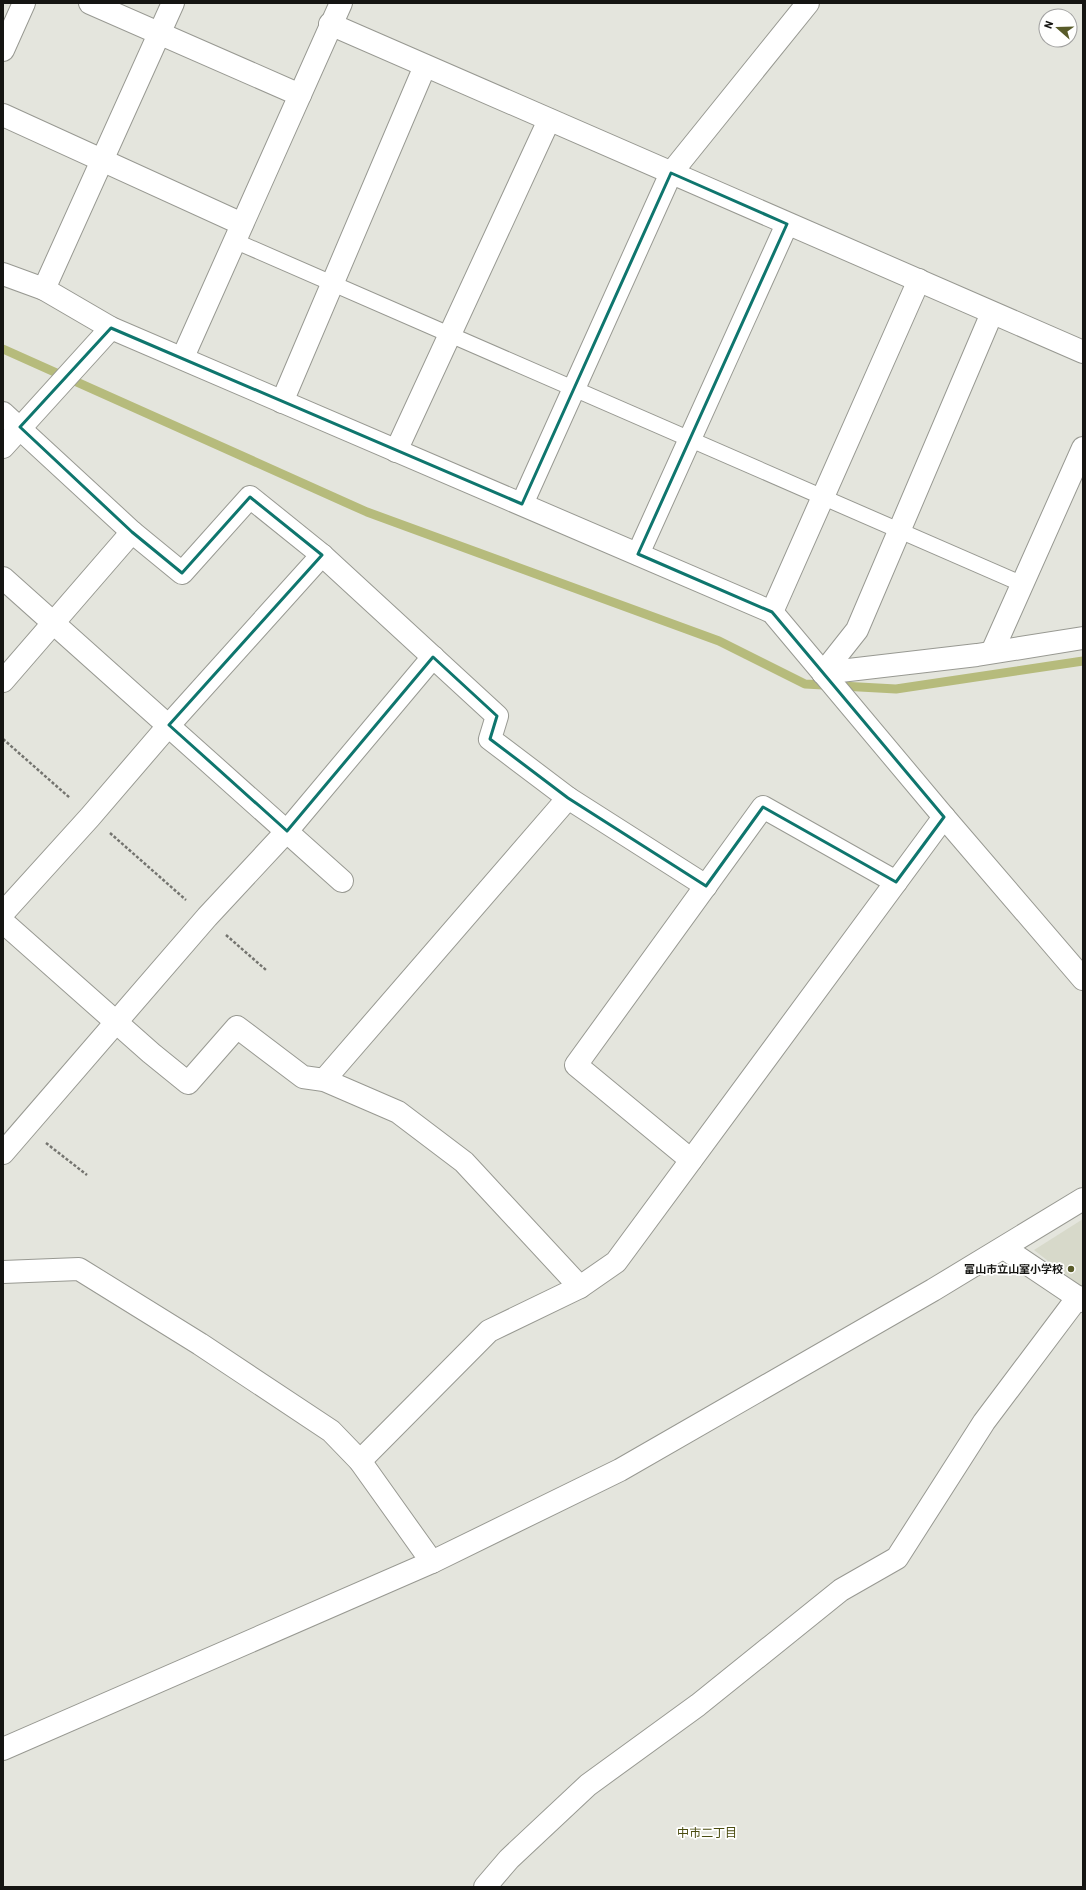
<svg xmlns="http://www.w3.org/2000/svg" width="1086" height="1890" font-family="Barlow,'Noto Sans JP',sans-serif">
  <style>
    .built { fill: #d7d9ca }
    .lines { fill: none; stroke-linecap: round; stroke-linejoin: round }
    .stream { stroke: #b6bb7c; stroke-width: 9 }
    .lane-casing { stroke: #989992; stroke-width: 17 }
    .street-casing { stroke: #989992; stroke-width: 24 }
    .path { stroke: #74746f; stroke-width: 2.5; stroke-dasharray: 3 2; stroke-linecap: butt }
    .lane { stroke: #fff; stroke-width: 15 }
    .street { stroke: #fff; stroke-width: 22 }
    .marked { fill: none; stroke: #0f766e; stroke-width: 3; stroke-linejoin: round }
    .poi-dot { fill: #585b28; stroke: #fffffe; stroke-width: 1.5 }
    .labels { text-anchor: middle; stroke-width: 3.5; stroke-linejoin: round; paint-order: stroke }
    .poi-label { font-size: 11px; font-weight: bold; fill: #151512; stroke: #fffffe; text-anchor: end }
    .neighbourhood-label { font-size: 12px; fill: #4a4c0f; stroke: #fffffe }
  </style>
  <rect width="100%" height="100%" fill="#e4e5dd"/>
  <path class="built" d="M1083,1219V1288L1034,1250Z"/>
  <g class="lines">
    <path class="stream" d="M3,349L367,512L719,641L805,684L896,689L1083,661"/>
    <defs>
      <path id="lane" d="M235,241L1022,584"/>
      <g id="street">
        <path d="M90,3L300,95"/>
        <path d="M330,24L1083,352"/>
        <path d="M3,50L24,3"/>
        <path d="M3,115L242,224"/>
        <path d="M3,274L44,289L111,328L772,612L944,817L1083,979"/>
        <path d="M44,289L173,3"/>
        <path d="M183,357L341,3"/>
        <path d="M282,402L425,66"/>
        <path d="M3,413L132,532L182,573L250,497L322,555L497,716L490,739L568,798"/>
        <path d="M3,447L111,328"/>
        <path d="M396,451L549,120"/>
        <path d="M522,504L671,173L808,3"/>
        <path d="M638,554L787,224"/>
        <path d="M3,578L342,881"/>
        <path d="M772,612L919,280"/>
        <path d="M992,652L1083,448"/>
        <path d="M823,673L857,630L992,313"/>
        <path d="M823,673L977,655L1083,638"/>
        <path d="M3,681L132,532"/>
        <path d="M3,913L90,817L169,725L322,555"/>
        <path d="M3,922L151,1053L188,1083L237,1027L303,1077L324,1080L398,1112L464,1162L580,1287"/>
        <path d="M324,1080L568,798L706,886"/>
        <path d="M3,1153L207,917L287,831L433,657"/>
        <path d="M691,1160L576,1065L763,807L896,882"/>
        <path d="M1004,1248L1083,1301"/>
        <path d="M3,1272L79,1269L200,1344L331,1431L360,1461L432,1562"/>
        <path d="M360,1461L489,1331L580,1287L616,1262L944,817"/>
        <path d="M3,1749L432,1562L620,1470L933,1290L1083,1199"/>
        <path d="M485,1887L509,1859L588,1785L698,1705L841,1590L897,1558L984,1422L1078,1297"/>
      </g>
    </defs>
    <use href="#lane" class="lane-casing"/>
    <use href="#street" class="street-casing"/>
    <g class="path">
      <path d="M3,739L70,798"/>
      <path d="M110,833L186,900"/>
      <path d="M226,935L266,970"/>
      <path d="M46,1143L87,1175"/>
    </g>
    <use href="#lane" class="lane"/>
    <use href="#street" class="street"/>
  </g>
  <path class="marked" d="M671,173L787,224L638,554L772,612L944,817L896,882L763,807L706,886L568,798L490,739L497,716L433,657L287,831L169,725L322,555L250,497L182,573L132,532L20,427L111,328L522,504Z"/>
  <circle class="poi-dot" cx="1071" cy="1269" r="4"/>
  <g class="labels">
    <g class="poi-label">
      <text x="1063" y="1273">富山市立山室小学校</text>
    </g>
    <g class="neighbourhood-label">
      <text x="707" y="1837">中市二丁目</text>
    </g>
  </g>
  <rect width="1086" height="1890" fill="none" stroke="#151512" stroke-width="8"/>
  <g transform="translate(1058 28) rotate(290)"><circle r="19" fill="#fffffe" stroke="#a1a1a0"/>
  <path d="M0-3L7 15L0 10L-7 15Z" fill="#585b28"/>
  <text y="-6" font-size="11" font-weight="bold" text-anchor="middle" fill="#151512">N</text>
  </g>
</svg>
